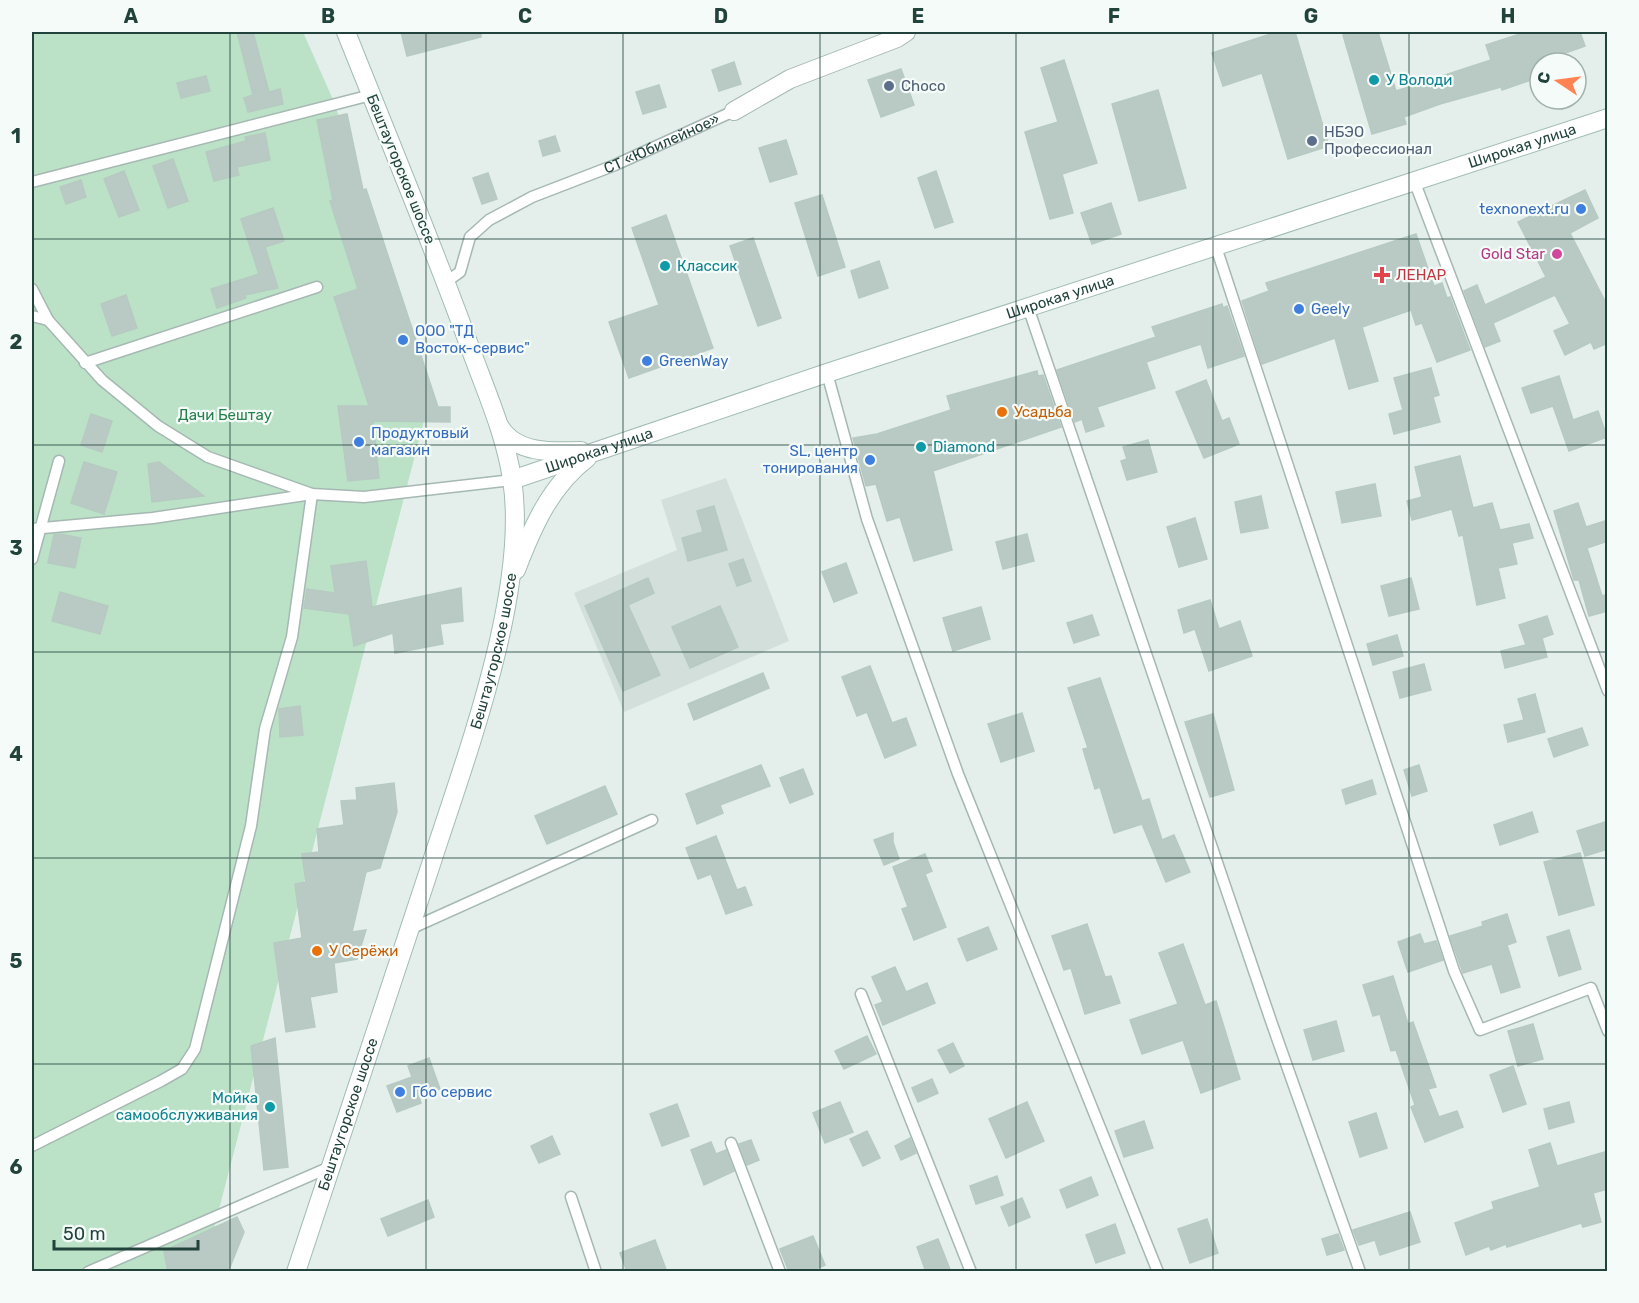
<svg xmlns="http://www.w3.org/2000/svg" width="1639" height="1303" font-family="Rubik,sans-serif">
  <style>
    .built { fill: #d2dfda }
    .green { fill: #bbe2c7 }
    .building { fill: #b9cac4; stroke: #b6cac2; stroke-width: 1.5 }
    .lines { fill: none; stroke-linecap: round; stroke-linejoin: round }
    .service-casing { stroke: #a6b8b3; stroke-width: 13 }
    .minor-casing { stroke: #a6b8b3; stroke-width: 20 }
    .secondary-casing { stroke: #a1bcb3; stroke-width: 20 }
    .service { stroke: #fff; stroke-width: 10 }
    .minor { stroke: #fff; stroke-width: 18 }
    .secondary { stroke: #fff; stroke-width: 18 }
    .grid { fill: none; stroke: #21433b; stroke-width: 1.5; stroke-opacity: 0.55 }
    .culture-dot { fill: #0f9aa8; stroke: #f5fbf8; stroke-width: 2 }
    .service-dot { fill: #5c6f8a; stroke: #f5fbf8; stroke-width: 2 }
    .shop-dot { fill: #3f7fe0; stroke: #f5fbf8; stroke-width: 2 }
    .hotel-dot { fill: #d1479c; stroke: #f5fbf8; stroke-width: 2 }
    .health-dot { fill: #e0444e; stroke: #f5fbf8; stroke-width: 2 }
    .food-dot { fill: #e8710a; stroke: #f5fbf8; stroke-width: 2 }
    .labels { text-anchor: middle; stroke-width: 4.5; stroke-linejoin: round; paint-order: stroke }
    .culture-label { font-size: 15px; fill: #0d838f; stroke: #f5fbf8; text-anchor: start }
    .service-label { font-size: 15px; fill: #4e5e75; stroke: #f5fbf8; text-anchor: start }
    .street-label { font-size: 15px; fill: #21433b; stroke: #f5fbf8 }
    .shop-label { font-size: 15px; fill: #366cbe; stroke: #f5fbf8; text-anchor: start }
    .hotel-label { font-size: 15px; fill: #b23c85; stroke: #f5fbf8; text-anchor: end }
    .health-label { font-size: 15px; fill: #be3a42; stroke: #f5fbf8; text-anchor: start }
    .food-label { font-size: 15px; fill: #c56008; stroke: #f5fbf8; text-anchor: start }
    .park-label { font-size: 15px; fill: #267f4c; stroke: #f5fbf8 }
    .neatline { fill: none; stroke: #21433b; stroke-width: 2 }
    .grid-label { font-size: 20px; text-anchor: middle; font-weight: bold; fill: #21433b }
  </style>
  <rect width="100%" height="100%" fill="#e4efeb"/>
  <path class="built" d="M726,478L789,641L624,712L574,593L677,550L661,500Z"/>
  <path class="green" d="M32,32H303L335,104L426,413L203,1271H32Z"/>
  <g class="building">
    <path d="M237,32H253L269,92L280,89L283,104L248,112L244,98L253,95Z"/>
    <path d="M401,32H481V37L407,56Z"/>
    <path d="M1277,32H1295L1329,146L1288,159L1262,73L1223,86L1212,53Z"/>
    <path d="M1354,32H1378L1396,91L1491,60L1486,45L1526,32H1580L1585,46L1540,62V77L1502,90L1501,87L1440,104L1404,117L1406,124L1372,134L1343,35Z"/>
    <path d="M1064,60L1097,163L1062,174L1073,213L1050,219L1025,132L1058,122L1041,68Z"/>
    <path d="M734,62L741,84L719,91L712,70Z"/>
    <path d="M901,69L914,105L881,117L868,80Z"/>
    <path d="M206,76L210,91L181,98L177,83Z"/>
    <path d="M659,85L666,107L643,114L636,92Z"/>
    <path d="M1158,90L1186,188L1139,201L1112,104Z"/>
    <path d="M347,114L363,190L366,189L438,407H450V422L373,421L379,478L348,481L338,406H369L334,297L358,289L330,201L333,200L317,120Z"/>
    <path d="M265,133L270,160L237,167L239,175L214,181L206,152L246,141L245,137Z"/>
    <path d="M555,136L560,151L543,156L539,141Z"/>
    <path d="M786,140L797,174L770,182L759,148Z"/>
    <path d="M173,159L188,201L168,208L153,166Z"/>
    <path d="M124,171L139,210L119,217L104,179Z"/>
    <path d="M936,171L953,222L935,228L918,178Z"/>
    <path d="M488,173L497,199L482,204L473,178Z"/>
    <path d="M81,180L86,197L66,204L60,187Z"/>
    <path d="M1585,190L1598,218L1570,233L1608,307V343L1594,349L1591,342L1565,355L1554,331L1570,324L1555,295L1493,323L1500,341L1485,347L1464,291L1477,285L1485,305L1546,277L1518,222Z"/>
    <path d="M822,195L845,267L818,276L795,203Z"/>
    <path d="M1111,203L1121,234L1092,244L1081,213Z"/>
    <path d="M273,208L284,241L265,247L278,288L245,295L246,298L217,308L211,289L259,274L241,219Z"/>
    <path d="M666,215L713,348L629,378L609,322L659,305L632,228Z"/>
    <path d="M1416,234L1434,286L1442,283L1447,298L1450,297L1470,350L1437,362L1422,323L1416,325L1411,310L1362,327L1378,381L1349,389L1335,338L1262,364L1242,301L1269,291L1266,283Z"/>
    <path d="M753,238L781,318L758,326L730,246Z"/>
    <path d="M879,261L888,288L859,298L851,271Z"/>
    <path d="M126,295L137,328L112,336L101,304Z"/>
    <path d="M1222,304L1223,308L1227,306L1244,356L1208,368L1201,344L1146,362L1155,388L1097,407L1104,426L1086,432L1082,419L1075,422L1057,370L1156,337L1152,327Z"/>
    <path d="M1431,368L1439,395L1433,397L1440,422L1394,434L1389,414L1403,410L1394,378Z"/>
    <path d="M1037,371L1038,376L1043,375L1061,427L933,471L952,550L914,561L900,517L887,521L876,484L866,486L853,438L877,434L951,410L947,396Z"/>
    <path d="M1559,376L1573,420L1598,411L1607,437L1569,451L1553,406L1531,413L1522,388Z"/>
    <path d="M1206,380L1222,421L1229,418L1239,444L1204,458L1176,392Z"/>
    <path d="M91,414L112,421L102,452L81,445Z"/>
    <path d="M1148,440L1157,472L1127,480L1121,461L1127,459L1123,447Z"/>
    <path d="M1460,456L1473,508L1492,503L1500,530L1529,524L1533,538L1512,543L1517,564L1498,568L1505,598L1477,605L1463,535L1459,536L1452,509L1412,520L1407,501L1422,497L1415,467Z"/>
    <path d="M84,462L117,472L104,514L71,503Z"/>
    <path d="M159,462L204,496L152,502L148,464Z"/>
    <path d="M1375,484L1381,516L1342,523L1336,492Z"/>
    <path d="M1261,496L1268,528L1241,533L1235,502Z"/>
    <path d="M1578,503L1586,527L1608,520V541L1587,548L1602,596L1608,594V611L1589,616L1579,580H1574L1554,511Z"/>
    <path d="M714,506L727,550L688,561L682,538L703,532L697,511Z"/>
    <path d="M1195,518L1207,559L1179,567L1167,527Z"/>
    <path d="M60,534L81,538L75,568L48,563L54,535Z"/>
    <path d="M1027,534L1034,561L1003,569L996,542Z"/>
    <path d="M743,559L751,581L737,586L729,564Z"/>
    <path d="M366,561L372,607L461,588L463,621L440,624L443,644L395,653L393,633L354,646L349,614L304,608L307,589L335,593L331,566Z"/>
    <path d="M846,563L857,593L834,602L822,572Z"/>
    <path d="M648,578L654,593L628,605L660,675L623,691L585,606Z"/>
    <path d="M1411,578L1419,609L1389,616L1381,586Z"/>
    <path d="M60,592L108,606L100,634L52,621Z"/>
    <path d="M1210,600L1219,629L1240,621L1252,656L1209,671L1195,629L1184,633L1178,610Z"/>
    <path d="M720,606L738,647L690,668L672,627Z"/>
    <path d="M981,607L990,639L953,651L943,618Z"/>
    <path d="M1092,615L1099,635L1074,643L1067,623Z"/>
    <path d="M1547,616L1553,634L1542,638L1547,657L1505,668L1501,651L1526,645L1519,625Z"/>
    <path d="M1397,635L1403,656L1373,665L1367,644Z"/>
    <path d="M1424,664L1431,690L1400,698L1393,672Z"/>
    <path d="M870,666L892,723L906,718L916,745L885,758L867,712L857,716L842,677Z"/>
    <path d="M763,673L769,688L694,720L688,704Z"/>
    <path d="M1100,678L1142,801L1149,799L1162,840L1174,835L1190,872L1166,882L1142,824L1114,833L1100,787L1095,789L1083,749L1088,748L1068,688Z"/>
    <path d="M1535,694L1545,732L1508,742L1504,725L1524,720L1518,699Z"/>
    <path d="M300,706L303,735L280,737L279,709Z"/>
    <path d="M1022,713L1034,751L1001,762L988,724Z"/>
    <path d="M1213,714L1234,790L1210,797L1185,722Z"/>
    <path d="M1582,728L1588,745L1554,757L1548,739Z"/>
    <path d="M761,765L770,786L720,805L723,813L697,824L686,794Z"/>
    <path d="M1419,765L1427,791L1412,796L1404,770Z"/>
    <path d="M803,769L813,794L790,803L780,778Z"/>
    <path d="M1372,780L1376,794L1346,804L1342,790Z"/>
    <path d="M394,783L397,812L380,868L366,872L352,932L366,930L357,959L334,963L337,992L310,997L315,1027L286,1032L274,943L302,938L295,884L306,882L302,854L319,852L317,829L344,825L341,801L357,800L356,788Z"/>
    <path d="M605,786L617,814L547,844L535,816Z"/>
    <path d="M1532,812L1538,832L1500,845L1494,825Z"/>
    <path d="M1608,821V849L1585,856L1577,831Z"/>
    <path d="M893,833V842L899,859L884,865L874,840Z"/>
    <path d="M716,836L737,890L745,887L752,905L726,914L711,874L698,879L686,848Z"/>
    <path d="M1580,853L1594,905L1559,915L1544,862Z"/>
    <path d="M925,854L932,871L925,874L946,927L914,940L902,909L908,907L893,867Z"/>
    <path d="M1507,914L1516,942L1507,945L1520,987L1501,993L1492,964L1463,973L1450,936L1483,926L1482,922Z"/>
    <path d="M1087,924L1105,977L1111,976L1120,1003L1085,1014L1071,968L1064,970L1052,936Z"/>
    <path d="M988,927L997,949L967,961L958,939Z"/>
    <path d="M1569,930L1581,969L1559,976L1547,937Z"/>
    <path d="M1420,934L1424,944L1436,941L1443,960L1408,972L1398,942Z"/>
    <path d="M1183,944L1205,1005L1216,1001L1240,1079L1201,1093L1183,1040L1142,1054L1130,1020L1178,1004L1159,953Z"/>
    <path d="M895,967L906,992L927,983L935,1003L883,1025L875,1005L883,1002L872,977Z"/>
    <path d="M1393,976L1408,1024L1413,1022L1436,1087L1428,1089L1439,1117L1457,1111L1463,1127L1425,1142L1411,1107L1415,1105L1396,1050L1391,1051L1380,1014L1373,1016L1363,985Z"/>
    <path d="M1336,1021L1344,1051L1313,1060L1304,1030Z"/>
    <path d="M1533,1024L1543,1059L1518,1066L1508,1031Z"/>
    <path d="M867,1036L876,1054L844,1069L835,1051Z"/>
    <path d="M275,1038L288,1167L264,1170L251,1046Z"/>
    <path d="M953,1043L964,1066L950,1073L938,1050Z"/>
    <path d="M429,1058L440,1089L419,1097L421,1103L397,1112L387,1086L412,1077L408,1066Z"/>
    <path d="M1513,1066L1526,1104L1503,1112L1490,1075Z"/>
    <path d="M932,1079L938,1093L918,1102L912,1088Z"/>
    <path d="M840,1102L853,1132L825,1143L813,1113Z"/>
    <path d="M1027,1102L1044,1141L1006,1158L989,1119Z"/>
    <path d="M1569,1102L1574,1122L1549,1129L1544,1109Z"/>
    <path d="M677,1104L689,1136L662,1146L650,1114Z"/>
    <path d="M1376,1113L1387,1148L1360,1157L1349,1122Z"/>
    <path d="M1144,1121L1153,1148L1124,1157L1115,1131Z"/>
    <path d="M867,1131L880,1158L863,1166L850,1139Z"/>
    <path d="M552,1136L560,1154L539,1163L531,1146Z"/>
    <path d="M910,1138L916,1153L901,1160L895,1146Z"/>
    <path d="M751,1140L759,1160L747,1165L739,1144Z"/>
    <path d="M711,1142L716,1154L726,1150L734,1171L704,1185L691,1150Z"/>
    <path d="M1550,1143L1557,1166L1608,1151V1189L1593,1193L1601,1222L1583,1227L1581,1223L1507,1247L1506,1244L1491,1250L1489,1246L1466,1255L1455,1223L1494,1209L1492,1202L1540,1187L1529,1150Z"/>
    <path d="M997,1176L1003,1195L976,1204L970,1186Z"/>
    <path d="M1091,1177L1098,1195L1067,1208L1060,1190Z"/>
    <path d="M1022,1198L1030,1217L1009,1226L1001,1207Z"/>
    <path d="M428,1200L434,1217L388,1236L381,1219Z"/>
    <path d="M1410,1212L1420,1242L1380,1255L1375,1240L1359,1245L1353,1230Z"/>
    <path d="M237,1217L244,1232L228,1272H168L164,1251Z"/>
    <path d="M1207,1219L1218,1253L1190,1263L1178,1229Z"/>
    <path d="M1115,1224L1125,1253L1096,1263L1086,1235Z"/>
    <path d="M1338,1234L1344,1250L1327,1255L1322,1239Z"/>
    <path d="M813,1236L825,1265L809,1272H789L780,1249Z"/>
    <path d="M938,1239L951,1272H926L917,1247Z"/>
    <path d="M655,1240L667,1272H627L620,1253Z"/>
  </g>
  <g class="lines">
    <defs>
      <g id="service">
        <path d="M32,182L371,95"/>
        <path d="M1415,183L1608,691"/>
        <path d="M1216,247L1454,971L1480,1030L1591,988L1608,1031"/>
        <path id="s1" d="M446,282L460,272L470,237L489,220L532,197L615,165L734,111"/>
        <path d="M32,289L48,320L102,380L158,426L208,457L312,494L364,497L512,480"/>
        <path d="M1028,307L1271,1021L1360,1272"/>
        <path d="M32,316L48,320"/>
        <path d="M85,363L317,287"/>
        <path d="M827,373L867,519L958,774L1158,1272"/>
        <path d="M32,529L153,518L312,494L292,637L265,729L251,826L195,1049L182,1069L161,1081L32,1146"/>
        <path d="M32,559L59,461"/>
        <path d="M410,929L652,820"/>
        <path d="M861,994L971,1272"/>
        <path d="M731,1143L780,1272"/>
        <path d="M571,1197L596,1272"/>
        <path d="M88,1272L330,1167"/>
      </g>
      <path id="minor" d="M734,111L790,79L897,38L906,32"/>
      <g id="secondary">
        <path d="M500,427C516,454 553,452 581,451"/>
        <path id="s2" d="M512,480L827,373L1608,118"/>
        <path d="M516,570C532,528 550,486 587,458"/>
        <path id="s3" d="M296,1272C341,1132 389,994 434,855C468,751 529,588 512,479C505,432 484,387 468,342C430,238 387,135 346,32"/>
      </g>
    </defs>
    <use href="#service" class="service-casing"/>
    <use href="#minor" class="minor-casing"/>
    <use href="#secondary" class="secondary-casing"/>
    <use href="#service" class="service"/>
    <use href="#minor" class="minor"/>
    <use href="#secondary" class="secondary"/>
  </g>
  <path class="grid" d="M230,32V1272M426,32V1272M623,32V1272M820,32V1272M1016,32V1272M1213,32V1272M1409,32V1272M32,239H1608M32,445H1608M32,652H1608M32,858H1608M32,1064H1608"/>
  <g class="culture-dot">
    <circle cx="1374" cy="80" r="6"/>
    <circle cx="665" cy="266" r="6"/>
    <circle cx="921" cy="447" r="6"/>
    <circle cx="270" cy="1107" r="6"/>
  </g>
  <g class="service-dot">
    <circle cx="889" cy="86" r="6"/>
    <circle cx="1312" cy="141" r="6"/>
  </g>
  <g class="shop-dot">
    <circle cx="1581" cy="209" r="6"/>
    <circle cx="1299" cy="309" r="6"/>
    <circle cx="403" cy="340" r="6"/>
    <circle cx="647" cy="361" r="6"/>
    <circle cx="359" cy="442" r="6"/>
    <circle cx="870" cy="460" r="6"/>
    <circle cx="400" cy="1092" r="6"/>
  </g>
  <circle class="hotel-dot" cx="1557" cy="254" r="6"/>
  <path class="health-dot" d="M1379 266h6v6h6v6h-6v6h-6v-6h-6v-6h6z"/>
  <g class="food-dot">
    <circle cx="1002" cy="412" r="6"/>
    <circle cx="317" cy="951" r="6"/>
  </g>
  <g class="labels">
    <g class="culture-label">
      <text x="1386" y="85">У Володи</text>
      <text x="677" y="271">Классик</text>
      <text x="933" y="452">Diamond</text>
      <text x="258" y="1103" text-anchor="end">Мойка<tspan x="258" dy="17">самообслуживания</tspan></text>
    </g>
    <g class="service-label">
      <text x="901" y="91">Choco</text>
      <text x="1324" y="137">НБЭО<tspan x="1324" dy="17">Профессионал</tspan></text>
    </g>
    <g class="street-label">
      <text dy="5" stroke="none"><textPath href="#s1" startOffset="268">СТ «Юбилейное»</textPath></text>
      <text dy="5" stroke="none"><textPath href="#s2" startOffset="1064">Широкая улица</textPath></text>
      <text transform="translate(401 169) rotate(68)" y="5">Бештаугорское шоссе</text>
      <text dy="5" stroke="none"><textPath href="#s2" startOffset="578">Широкая улица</textPath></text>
      <text dy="5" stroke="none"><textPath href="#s2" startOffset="92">Широкая улица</textPath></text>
      <text dy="5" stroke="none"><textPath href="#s3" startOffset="652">Бештаугорское шоссе</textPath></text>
      <text dy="5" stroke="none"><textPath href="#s3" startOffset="166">Бештаугорское шоссе</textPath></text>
    </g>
    <g class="shop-label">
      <text x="1569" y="214" text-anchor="end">texnonext.ru</text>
      <text x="1311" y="314">Geely</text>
      <text x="415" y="336">ООО "ТД<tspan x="415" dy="17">Восток-сервис"</tspan></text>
      <text x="659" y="366">GreenWay</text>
      <text x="371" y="438">Продуктовый<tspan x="371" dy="17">магазин</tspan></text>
      <text x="858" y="456" text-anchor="end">SL, центр<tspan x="858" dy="17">тонирования</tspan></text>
      <text x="412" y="1097">Гбо cервис</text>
    </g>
    <g class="hotel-label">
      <text x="1545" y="259">Gold Star</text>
    </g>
    <g class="health-label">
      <text x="1396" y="280">ЛЕНАР</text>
    </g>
    <g class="food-label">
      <text x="1014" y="417">Усадьба</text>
      <text x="329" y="956">У Серёжи</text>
    </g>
    <g class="park-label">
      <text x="225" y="420">Дачи Бештау</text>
    </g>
  </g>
  <rect width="1639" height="1303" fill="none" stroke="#f5fbf8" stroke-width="66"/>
  <g transform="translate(1558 81) rotate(283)"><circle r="28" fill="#f5fbf8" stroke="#a0b1ac" stroke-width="1.5"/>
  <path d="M0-4.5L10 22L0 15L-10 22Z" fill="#ff8352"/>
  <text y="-9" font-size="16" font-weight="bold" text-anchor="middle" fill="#21433b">С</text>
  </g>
  <path d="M54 1240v9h144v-9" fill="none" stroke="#21433b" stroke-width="3"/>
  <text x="63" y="1240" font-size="18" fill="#21433b" stroke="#f5fbf8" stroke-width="4.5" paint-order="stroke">50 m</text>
  <rect x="33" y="33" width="1573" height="1237" class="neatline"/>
  <g class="grid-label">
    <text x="131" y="23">A</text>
    <text x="328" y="23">B</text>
    <text x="525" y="23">C</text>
    <text x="721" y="23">D</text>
    <text x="918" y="23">E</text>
    <text x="1114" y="23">F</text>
    <text x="1311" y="23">G</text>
    <text x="1508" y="23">H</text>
    <text x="16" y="143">1</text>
    <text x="16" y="349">2</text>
    <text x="16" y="555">3</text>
    <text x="16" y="761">4</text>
    <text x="16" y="968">5</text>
    <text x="16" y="1174">6</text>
  </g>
</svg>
